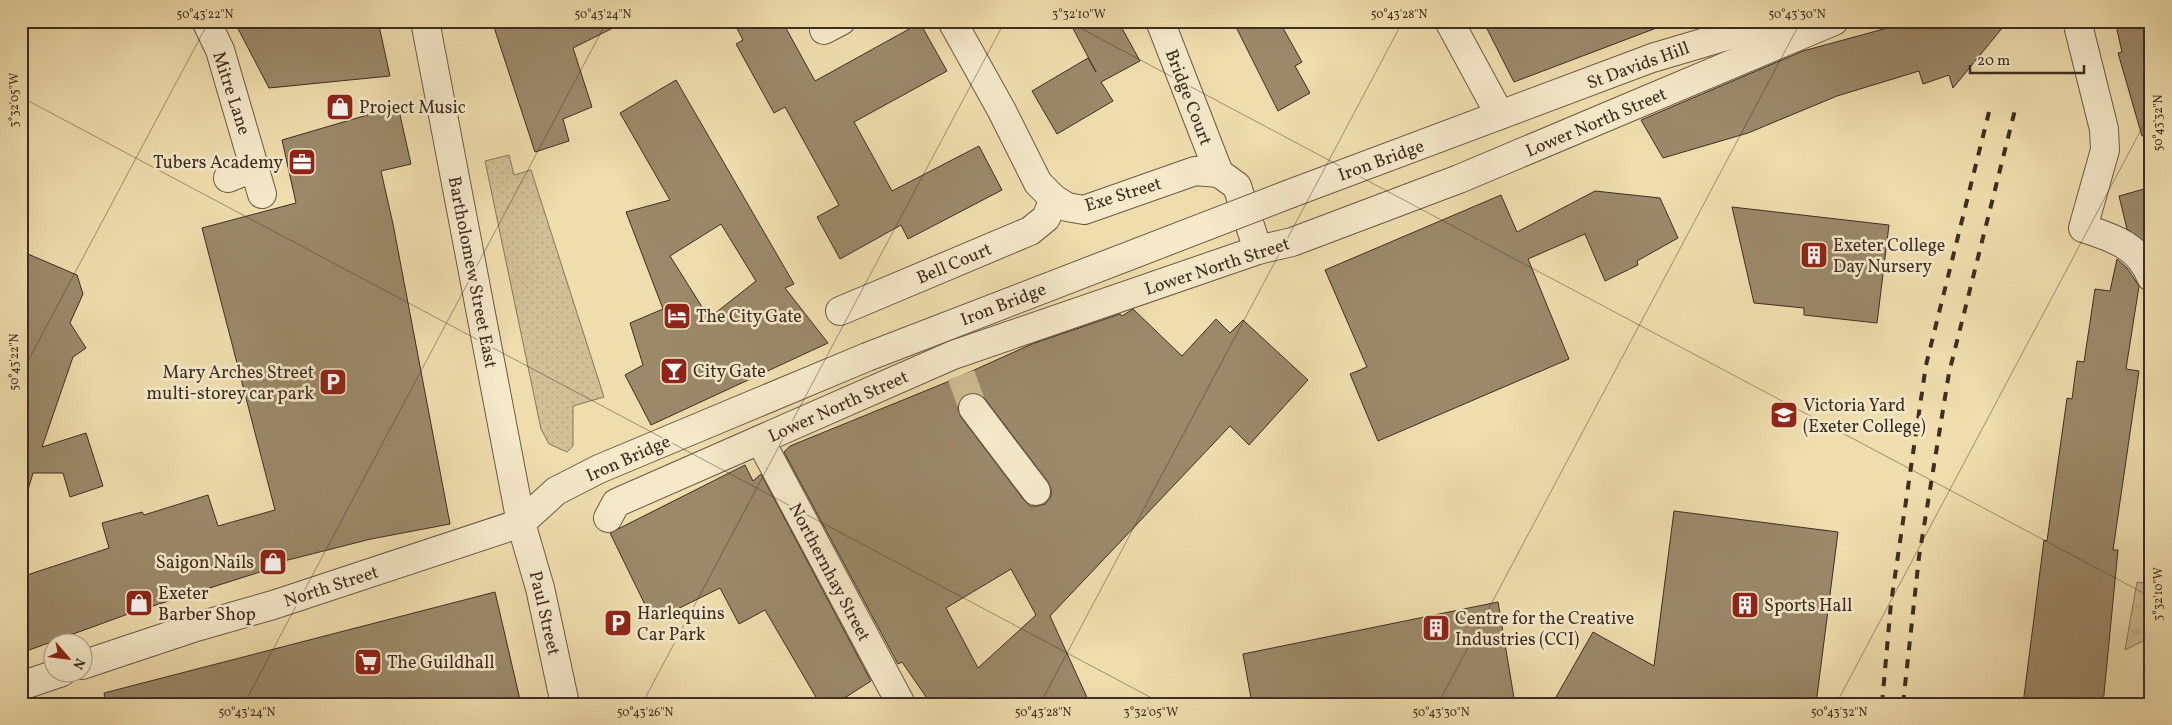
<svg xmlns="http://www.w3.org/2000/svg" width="2172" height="725" font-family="Vollkorn,serif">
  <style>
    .grass { fill: url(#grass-dots); stroke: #88765c }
    .park { fill: url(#park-tufts); stroke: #88765c }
    .building { fill: #9b896a; stroke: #3f2d22; fill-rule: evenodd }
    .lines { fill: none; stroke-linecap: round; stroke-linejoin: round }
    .minor-tunnel { stroke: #ccba91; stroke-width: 28; stroke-dasharray: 28 14; stroke-linecap: butt }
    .minor-casing { stroke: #6b5945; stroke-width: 30 }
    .tertiary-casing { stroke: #6b5945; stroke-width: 30 }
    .minor { stroke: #f5e9ca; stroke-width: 28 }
    .tertiary { stroke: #f5e9ca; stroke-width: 28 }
    .rail { stroke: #3f2d22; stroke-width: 4; stroke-dasharray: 9 9; stroke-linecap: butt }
    .minor-bridge-casing { stroke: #6b5945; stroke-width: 30; stroke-linecap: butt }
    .minor-bridge { stroke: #f5e9ca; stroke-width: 28 }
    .ticks { fill: none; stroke: #3f2d22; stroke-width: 1; stroke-opacity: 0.45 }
    .labels { text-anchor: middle; stroke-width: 5; stroke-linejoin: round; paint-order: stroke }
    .street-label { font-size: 18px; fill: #3f2d22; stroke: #f5e9ca }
    .poi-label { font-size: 18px; fill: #3f2d22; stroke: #f5e9ca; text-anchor: start }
    .neatline { fill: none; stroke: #3f2d22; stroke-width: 2 }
    .ticks-label { font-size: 12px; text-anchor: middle; fill: #3f2d22 }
  </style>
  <defs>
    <pattern id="grass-dots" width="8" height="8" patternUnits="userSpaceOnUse" patternTransform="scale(1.25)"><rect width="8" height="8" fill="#d1bf95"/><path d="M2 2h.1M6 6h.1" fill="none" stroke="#b4a480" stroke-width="1.8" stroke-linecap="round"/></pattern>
    <pattern id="park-tufts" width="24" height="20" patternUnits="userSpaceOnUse" patternTransform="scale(1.25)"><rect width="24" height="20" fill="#d1bf95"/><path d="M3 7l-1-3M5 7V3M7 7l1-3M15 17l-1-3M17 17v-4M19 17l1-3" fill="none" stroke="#b4a480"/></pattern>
  </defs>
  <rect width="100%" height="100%" fill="#efddad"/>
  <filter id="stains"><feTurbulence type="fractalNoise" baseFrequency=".004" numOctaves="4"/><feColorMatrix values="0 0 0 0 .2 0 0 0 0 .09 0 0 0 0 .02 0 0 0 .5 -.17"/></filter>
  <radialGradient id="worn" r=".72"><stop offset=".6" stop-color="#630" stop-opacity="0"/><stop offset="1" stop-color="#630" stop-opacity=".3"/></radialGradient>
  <path class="grass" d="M509,155L514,175L531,170L604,397L573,406V446L567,452L549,444L541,429L485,161Z"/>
  <path class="park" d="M2137,582L2151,584V637L2125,650Z"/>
  <g class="building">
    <path d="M234,21H378L390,76L269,88Z"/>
    <path d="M492,21H627L573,48L592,107L563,119L569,141L535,152Z"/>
    <path d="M733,21H782L815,81L920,23L947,71L854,122L892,191L979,146L1002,190L908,239L901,225L840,259L817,217L839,205L785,107L774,113L736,44L743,40Z"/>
    <path d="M1069,21H1118L1140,61L1101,82L1113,101L1057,134L1032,91L1088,58L1096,72Z"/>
    <path d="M1233,21H1279L1302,62L1295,66L1310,93L1278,111Z"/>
    <path d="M1483,21H1666L1667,24L1514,82Z"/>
    <path d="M1913,21H2008L1953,88L1949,75L1923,84L1919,71L1837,96L1748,133L1663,158L1641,120L1803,51Z"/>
    <path d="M2115,21H2151V135L2142,136L2118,53L2122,52Z"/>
    <path d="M676,80L794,284L785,288L828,343L651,425L625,375L643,365L630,323L663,309L626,212L670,200L620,113ZM721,224L756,281L709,318L670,256Z"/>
    <path d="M398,106L411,164L381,171L393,224L450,524L371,539L284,561L285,564L128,614L21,653V577L109,548L102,523L142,512L144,515L208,495L218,526L275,510L202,228L296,203L282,140Z"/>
    <path d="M2151,187V247L2127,229L2119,196Z"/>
    <path d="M1595,191L1660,198L1678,238L1637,261L1638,265L1605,281L1585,234L1528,259L1569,359L1378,441L1350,374L1367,367L1325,270L1501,195L1517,232Z"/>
    <path d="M1732,207L1889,225L1877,323L1804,315V308L1754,303Z"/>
    <path d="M21,251L77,275L83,294L70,323L86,348L73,357L42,447L86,433L103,486L70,497L63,473H33L27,493L21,492Z"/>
    <path d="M2117,259L2127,268L2139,286L2126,369L2139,371L2113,550H2118L2103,704H2023L2044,540L2047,541L2067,398L2072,399L2077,361L2084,362L2095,289L2110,291Z"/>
    <path d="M1133,309L1182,356L1216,319L1230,333L1243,320L1308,380L1249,445L1230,426L1050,616L1090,704H931L902,662L898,664L784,452L790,446L952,380L1032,344L1120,314L1122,316ZM972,392L979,394L985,399L1048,482L1051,489V497L1045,504L1037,506H1030L1024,500L961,417L958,409L959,402L964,395ZM1011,569L1036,615L978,668L946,608Z"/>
    <path d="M745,465L753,481L761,474L871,681L835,704H820L765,610L739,624L720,588L653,621L610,533Z"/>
    <path d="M1674,511L1838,532L1816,704H1552L1593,632L1654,666Z"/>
    <path d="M495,592L521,704H106L104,693Z"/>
    <path d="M1498,602L1515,704H1252L1243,654Z"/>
  </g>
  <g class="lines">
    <path class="minor-tunnel" d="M961,375L973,408"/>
    <defs>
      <g id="minor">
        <path d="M206,21L220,50L262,194"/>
        <path d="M952,21L1002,111L1038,183L1054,199L1067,207L1084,210L1195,171L1219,173L1237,186L1258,250"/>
        <path d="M1160,21L1219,173"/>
        <path d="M1449,21L1500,115"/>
        <path d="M2077,21L2104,129L2105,150L2083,228C2113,238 2138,245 2151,277"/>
        <path d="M824,30L841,21"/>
        <path d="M228,178L255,167"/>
        <path d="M1292,193L1652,58L1777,21"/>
        <path d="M840,311L1030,231L1046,218L1054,199"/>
        <path d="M973,408L1036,491"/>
        <path d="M760,440L901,704"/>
        <path d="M608,518L616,503L953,355L1258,250L1292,242L1459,179L1834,21"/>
        <path d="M521,523L556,491L599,469L867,357"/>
      </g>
      <g id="tertiary">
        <path d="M425,21L521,523L540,588L565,704"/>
        <path d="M82,665L196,627L273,605L521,523"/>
        <path d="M21,686L62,672"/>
      </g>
    </defs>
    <use href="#minor" class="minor-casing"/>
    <use href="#tertiary" class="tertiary-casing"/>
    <use href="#minor" class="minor"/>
    <use href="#tertiary" class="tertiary"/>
    <g class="rail">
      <path d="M1882,704L1891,603L1926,365L1989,112"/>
      <path d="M1903,704L1919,557L1949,373L2016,106"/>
    </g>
    <defs>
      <path id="minor-bridge" d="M867,357L1292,193"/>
    </defs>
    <use href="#minor-bridge" class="minor-bridge-casing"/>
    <use href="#minor-bridge" class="minor-bridge"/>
  </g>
  <path class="ticks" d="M1067,21L2151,597M21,97L1163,704M21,374L209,21M244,704L607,21M642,704L1005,21M1040,704L1403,21M1438,704L1801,21M1836,704L2151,111"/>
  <defs>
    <symbol id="shop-square" viewBox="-11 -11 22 22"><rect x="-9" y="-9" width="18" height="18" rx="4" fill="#8f2418" stroke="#f5e9ca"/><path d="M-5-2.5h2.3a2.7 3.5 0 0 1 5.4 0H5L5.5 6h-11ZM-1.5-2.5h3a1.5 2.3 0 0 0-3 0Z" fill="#fff"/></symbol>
    <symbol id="office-square" viewBox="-11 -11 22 22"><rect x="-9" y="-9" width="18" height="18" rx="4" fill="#8f2418" stroke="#f5e9ca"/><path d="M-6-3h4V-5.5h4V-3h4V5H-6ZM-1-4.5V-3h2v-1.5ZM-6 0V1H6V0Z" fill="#fff"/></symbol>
    <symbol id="building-square" viewBox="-11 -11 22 22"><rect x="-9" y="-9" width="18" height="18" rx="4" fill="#8f2418" stroke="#f5e9ca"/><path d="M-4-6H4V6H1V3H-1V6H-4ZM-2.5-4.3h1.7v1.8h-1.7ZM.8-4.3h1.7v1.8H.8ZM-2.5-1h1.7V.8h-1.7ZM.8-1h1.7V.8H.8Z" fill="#fff"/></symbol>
    <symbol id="hotel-square" viewBox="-11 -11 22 22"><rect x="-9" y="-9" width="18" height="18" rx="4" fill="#8f2418" stroke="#f5e9ca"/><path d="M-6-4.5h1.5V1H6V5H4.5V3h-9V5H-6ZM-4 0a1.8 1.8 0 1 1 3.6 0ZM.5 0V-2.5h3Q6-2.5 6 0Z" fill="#fff"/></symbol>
    <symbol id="bar-square" viewBox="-11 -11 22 22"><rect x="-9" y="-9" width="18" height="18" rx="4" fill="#8f2418" stroke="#f5e9ca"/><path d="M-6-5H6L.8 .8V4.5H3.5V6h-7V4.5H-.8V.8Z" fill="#fff"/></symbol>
    <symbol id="parking-square" viewBox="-11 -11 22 22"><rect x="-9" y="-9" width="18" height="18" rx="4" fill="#8f2418" stroke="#f5e9ca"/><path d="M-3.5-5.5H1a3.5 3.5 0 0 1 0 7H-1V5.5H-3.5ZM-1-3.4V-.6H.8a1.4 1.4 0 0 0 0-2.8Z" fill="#fff"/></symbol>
    <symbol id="university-square" viewBox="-11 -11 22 22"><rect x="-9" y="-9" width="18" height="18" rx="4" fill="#8f2418" stroke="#f5e9ca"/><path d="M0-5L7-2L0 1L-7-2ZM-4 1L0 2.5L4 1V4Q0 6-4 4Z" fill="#fff"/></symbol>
    <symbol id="supermarket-square" viewBox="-11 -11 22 22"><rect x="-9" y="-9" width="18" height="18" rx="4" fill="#8f2418" stroke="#f5e9ca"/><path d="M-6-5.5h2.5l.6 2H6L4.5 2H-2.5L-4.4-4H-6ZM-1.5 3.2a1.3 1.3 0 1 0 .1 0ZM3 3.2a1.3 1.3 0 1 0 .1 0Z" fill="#fff"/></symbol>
  </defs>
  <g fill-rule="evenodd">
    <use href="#shop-square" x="324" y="91" width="32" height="32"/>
    <use href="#office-square" x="286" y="146" width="32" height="32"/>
    <use href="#building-square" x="1798" y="239" width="32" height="32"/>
    <use href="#hotel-square" x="661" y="300" width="32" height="32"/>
    <use href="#bar-square" x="658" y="355" width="32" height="32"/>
    <use href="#parking-square" x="317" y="366" width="32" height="32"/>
    <use href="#university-square" x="1768" y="399" width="32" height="32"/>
    <use href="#shop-square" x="257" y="546" width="32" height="32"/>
    <use href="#shop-square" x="123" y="587" width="32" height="32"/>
    <use href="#building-square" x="1729" y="589" width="32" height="32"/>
    <use href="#parking-square" x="602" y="607" width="32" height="32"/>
    <use href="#building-square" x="1420" y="612" width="32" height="32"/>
    <use href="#supermarket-square" x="352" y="646" width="32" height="32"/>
  </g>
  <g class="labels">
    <g class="street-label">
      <text transform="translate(1638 65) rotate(-20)" y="6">St Davids Hill</text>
      <text transform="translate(232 93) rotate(72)" y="6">Mitre Lane</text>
      <text transform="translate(1189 97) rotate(69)" y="6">Bridge Court</text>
      <text transform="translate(1596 122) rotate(-23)" y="6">Lower North Street</text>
      <text transform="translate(1381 160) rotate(-20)" y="6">Iron Bridge</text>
      <text transform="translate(1123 194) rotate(-17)" y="6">Exe Street</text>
      <text transform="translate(954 263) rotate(-23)" y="6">Bell Court</text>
      <text transform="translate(1217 266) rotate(-18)" y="6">Lower North Street</text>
      <text transform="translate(473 272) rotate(79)" y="6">Bartholomew Street East</text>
      <text transform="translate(1003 304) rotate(-21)" y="6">Iron Bridge</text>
      <text transform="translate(838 406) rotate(-24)" y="6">Lower North Street</text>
      <text transform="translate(628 458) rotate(-24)" y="6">Iron Bridge</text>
      <text transform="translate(830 572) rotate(62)" y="6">Northernhay Street</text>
      <text transform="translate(331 586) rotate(-18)" y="6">North Street</text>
      <text transform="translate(545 613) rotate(77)" y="6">Paul Street</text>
    </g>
    <g class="poi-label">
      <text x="359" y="113">Project Music</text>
      <text x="283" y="168" text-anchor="end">Tubers Academy</text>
      <text x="1833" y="251">Exeter College<tspan x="1833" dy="21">Day Nursery</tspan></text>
      <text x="696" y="322">The City Gate</text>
      <text x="693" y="377">City Gate</text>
      <text x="314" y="378" text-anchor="end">Mary Arches Street<tspan x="314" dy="21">multi-storey car park</tspan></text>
      <text x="1803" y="411">Victoria Yard<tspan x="1803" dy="21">(Exeter College)</tspan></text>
      <text x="254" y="568" text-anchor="end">Saigon Nails</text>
      <text x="158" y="599">Exeter<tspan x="158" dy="21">Barber Shop</tspan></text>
      <text x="1764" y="611">Sports Hall</text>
      <text x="637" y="619">Harlequins<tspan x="637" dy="21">Car Park</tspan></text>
      <text x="1455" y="624">Centre for the Creative<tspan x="1455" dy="21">Industries (CCI)</tspan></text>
      <text x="387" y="668">The Guildhall</text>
    </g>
  </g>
  <rect width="2172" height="725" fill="none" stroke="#efddad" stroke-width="55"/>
  <g transform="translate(68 658) rotate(118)"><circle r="24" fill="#f5e9ca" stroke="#ac9e87"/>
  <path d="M0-4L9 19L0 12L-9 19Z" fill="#8f2418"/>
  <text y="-8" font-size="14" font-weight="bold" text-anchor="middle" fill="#3f2d22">N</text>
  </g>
  <path d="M1970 65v8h114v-8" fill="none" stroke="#3f2d22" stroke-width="2.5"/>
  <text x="1977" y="65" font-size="15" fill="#3f2d22" stroke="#f5e9ca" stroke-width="4" paint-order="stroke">20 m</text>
  <rect x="28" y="28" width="2116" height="670" class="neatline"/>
  <g class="ticks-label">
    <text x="205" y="18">50°43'22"N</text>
    <text x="603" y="18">50°43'24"N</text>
    <text x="1079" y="18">3°32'10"W</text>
    <text x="1399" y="18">50°43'28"N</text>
    <text x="1797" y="18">50°43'30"N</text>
    <text transform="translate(14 100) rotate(-90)" y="4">3°32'05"W</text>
    <text transform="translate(2158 123) rotate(-90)" y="4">50°43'32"N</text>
    <text transform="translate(14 362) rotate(-90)" y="4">50°43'22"N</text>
    <text transform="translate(2158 594) rotate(-90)" y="4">3°32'10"W</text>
    <text x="247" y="716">50°43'24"N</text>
    <text x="645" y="716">50°43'26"N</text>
    <text x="1043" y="716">50°43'28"N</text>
    <text x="1151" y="716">3°32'05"W</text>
    <text x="1441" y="716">50°43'30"N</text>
    <text x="1839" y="716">50°43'32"N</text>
  </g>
  <rect width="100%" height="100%" filter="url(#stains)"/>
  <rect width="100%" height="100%" fill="url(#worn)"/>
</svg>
